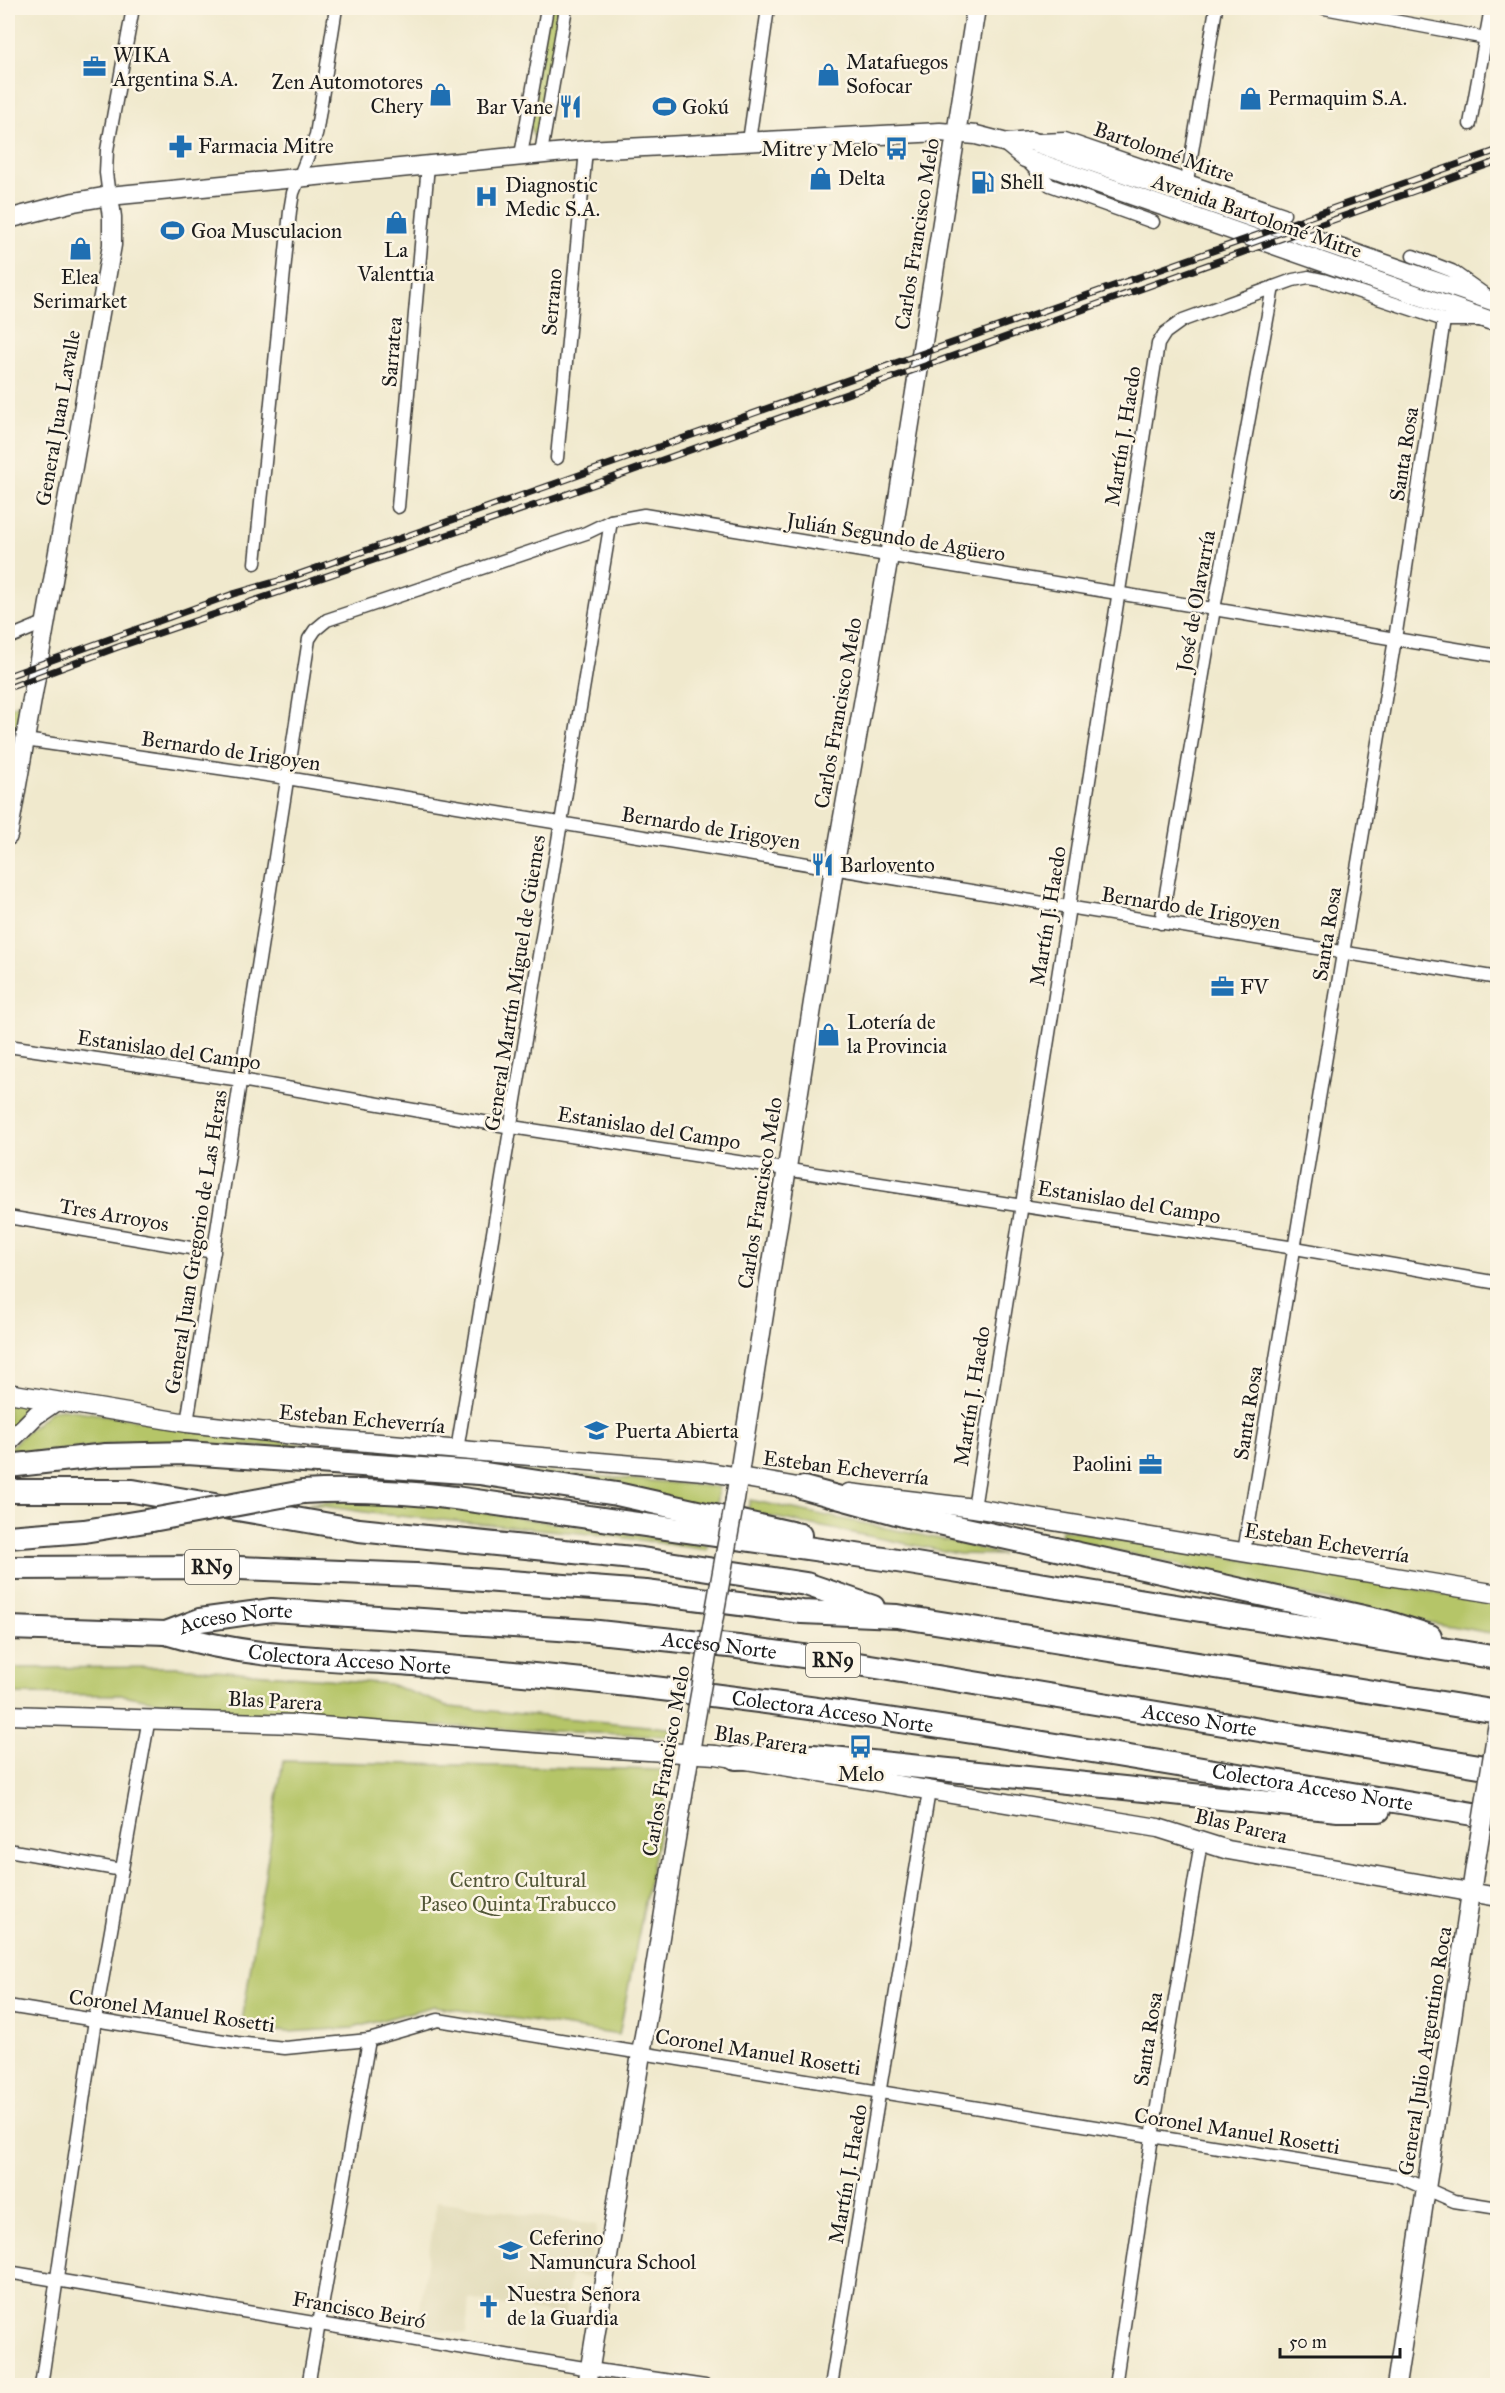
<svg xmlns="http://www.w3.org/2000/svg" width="1505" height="2393" font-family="'IM FELL Great Primer',serif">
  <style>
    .built { fill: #e2dcba }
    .green { fill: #b5c568; stroke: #687042; stroke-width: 1.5 }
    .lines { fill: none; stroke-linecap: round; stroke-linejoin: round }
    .street-casing { stroke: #3c3b37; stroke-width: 15 }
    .secondary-casing { stroke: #3c3b37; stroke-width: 21 }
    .highway-casing { stroke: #3c3b37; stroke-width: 26 }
    .street { stroke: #fff; stroke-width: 12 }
    .secondary { stroke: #fff; stroke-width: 18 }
    .highway { stroke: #fff; stroke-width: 22 }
    .rail-casing { stroke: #1c1c1c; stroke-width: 7 }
    .rail { stroke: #fcf5e5; stroke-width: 4.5; stroke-dasharray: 14; stroke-linecap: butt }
    .secondary-bridge-casing { stroke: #3c3b37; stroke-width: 21; stroke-linecap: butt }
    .highway-bridge-casing { stroke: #3c3b37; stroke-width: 26; stroke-linecap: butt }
    .secondary-bridge { stroke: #fff; stroke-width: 18 }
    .highway-bridge { stroke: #fff; stroke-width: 22 }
    .labels { text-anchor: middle; stroke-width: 5; stroke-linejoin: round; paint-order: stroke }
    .shield { fill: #fcf5e5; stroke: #5f5d58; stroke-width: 1.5 }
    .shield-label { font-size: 20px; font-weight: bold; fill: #1c1c1c }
    .poi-label { font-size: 21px; fill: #1c1c1c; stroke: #fcf5e5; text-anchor: start }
    .street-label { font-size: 21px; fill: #1c1c1c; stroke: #fcf5e5 }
    .park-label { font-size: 21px; fill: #525737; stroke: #fcf5e5 }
  </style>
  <rect width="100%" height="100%" fill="#fcf5e5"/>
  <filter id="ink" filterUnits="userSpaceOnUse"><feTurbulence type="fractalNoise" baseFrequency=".0167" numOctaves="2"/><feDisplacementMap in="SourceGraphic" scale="12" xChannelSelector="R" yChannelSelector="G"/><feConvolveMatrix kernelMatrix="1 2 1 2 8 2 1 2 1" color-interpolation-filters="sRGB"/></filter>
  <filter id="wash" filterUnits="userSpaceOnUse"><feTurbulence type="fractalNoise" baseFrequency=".008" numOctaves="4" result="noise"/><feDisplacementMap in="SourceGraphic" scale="24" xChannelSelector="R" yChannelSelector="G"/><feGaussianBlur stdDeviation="1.35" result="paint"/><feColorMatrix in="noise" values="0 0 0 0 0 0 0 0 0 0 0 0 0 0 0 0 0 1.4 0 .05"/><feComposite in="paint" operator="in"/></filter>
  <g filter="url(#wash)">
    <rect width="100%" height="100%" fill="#f0e9cd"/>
    <path class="built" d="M437,2201L597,2225L589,2278L571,2275L565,2314L558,2315L469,2299L466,2334L417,2328Z"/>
    <g class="green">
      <path d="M547,8H565L541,153L528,122Z"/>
      <path d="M22,702L8,769V709Z"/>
      <path d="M8,1399L36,1405L8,1435Z"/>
      <path d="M64,1409L327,1448L128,1443L8,1456V1449L52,1410Z"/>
      <path d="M484,1466L719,1487L715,1509Z"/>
      <path d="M750,1500L959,1543L1002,1555L959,1554L747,1512Z"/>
      <path d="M338,1501H403L708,1545L707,1550L612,1536L378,1514L309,1504Z"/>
      <path d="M1062,1529L1491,1602L1497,1611V1634L1398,1617L1060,1537Z"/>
      <path d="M176,1667L389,1684L450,1707L678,1729L666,1736L244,1718L123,1695L8,1694V1668Z"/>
      <path d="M283,1761L661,1770L669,1779L619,2035L434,2006L353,2028L289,2032L241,2028Z"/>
    </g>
  </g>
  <g filter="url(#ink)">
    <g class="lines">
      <defs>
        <g id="street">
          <path d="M1324,8L1486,38L1498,34"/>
          <path d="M1470,124L1491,8"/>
          <path d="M1039,140L1065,139L1284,214"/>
          <path d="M749,141L768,8"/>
          <path d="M541,153L566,8"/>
          <path d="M521,155L547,8"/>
          <path d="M1027,161L1050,185L1153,222"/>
          <path d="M1187,181L1216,8"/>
          <path d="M109,196L106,173L107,150L133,8"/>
          <path d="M1413,256L1452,271L1483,293"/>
          <path d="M557,458L586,150"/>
          <path d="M398,507L428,165"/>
          <path d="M255,563L290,211L293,193L316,135L336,8"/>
          <path d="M8,638L44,623"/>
          <path d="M25,740L287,778L1498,978"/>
          <path d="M1161,923L1214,609L1273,287"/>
          <path d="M8,1046L241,1080L512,1127L1295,1248L1498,1283"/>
          <path d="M8,1217L214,1252"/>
          <path d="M187,1423L309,639L315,630L327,620L586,533L611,521L644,515L1498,656"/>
          <path d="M457,1450L611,521"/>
          <path d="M974,1508L1158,344L1165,333L1183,320L1293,280L1309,277L1323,280L1444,320H1478"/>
          <path d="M1244,1552L1395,639L1444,320"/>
          <path d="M8,1850L122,1870"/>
          <path d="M8,2006L237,2043L285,2048L369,2040L438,2020L1397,2176L1454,2201L1498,2208"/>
          <path d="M8,2272L590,2369L705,2386"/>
          <path d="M41,2386L95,2020L149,1718"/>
          <path d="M308,2386L369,2040"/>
          <path d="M831,2386L929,1791"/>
          <path d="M1115,2386L1152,2137L1201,1842"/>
        </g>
        <g id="secondary">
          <path d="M1007,143L1025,158L1489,320H1498"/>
          <path d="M8,219L74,202L109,196L586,150L940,132L976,135L1007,143L1031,141L1498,303"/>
          <path d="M8,836L112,245V217L109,196"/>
          <path d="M8,1393L187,1423L321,1438L704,1471L815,1490"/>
          <path d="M8,1443L36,1415L55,1402"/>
          <path d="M849,1493L974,1508L1498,1594"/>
          <path d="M735,1499L834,868L889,556L976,8"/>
          <path d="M8,1715L295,1724L615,1749L716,1755L1158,1828L1228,1850L1498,1897"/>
          <path d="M587,2386L694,1728"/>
          <path d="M1396,2386L1476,1860"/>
        </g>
        <g id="highway">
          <path d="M8,1466L106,1455L187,1453L479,1473L617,1494L800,1535"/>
          <path d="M804,1488L903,1515L1386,1622L1430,1636"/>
          <path d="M8,1491H133L359,1530L642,1559L806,1584L873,1607"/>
          <path d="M303,1492C354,1489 404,1492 455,1498L891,1560L1498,1658"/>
          <path d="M8,1537L84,1531L152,1520"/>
          <path d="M8,1568L215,1567L416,1575L646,1592L802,1612L897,1616L1498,1712"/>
          <path id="s1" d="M8,1628L166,1633L200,1620L272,1610L589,1631L738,1647L846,1662L1498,1769"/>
          <path id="s2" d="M166,1633C249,1659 327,1658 413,1664C496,1671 580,1679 662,1689C942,1722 1219,1773 1498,1818"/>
          <path d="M736,1758L813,1756L1338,1810H1379"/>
        </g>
      </defs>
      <use href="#street" class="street-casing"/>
      <use href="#secondary" class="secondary-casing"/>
      <use href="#highway" class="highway-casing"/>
      <use href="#street" class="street"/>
      <use href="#secondary" class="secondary"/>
      <use href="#highway" class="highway"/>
      <defs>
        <g id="rail">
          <path d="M8,676L233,594L288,578L1498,150"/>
          <path d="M8,688L118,647L556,498L1498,161"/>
        </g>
      </defs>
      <use href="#rail" class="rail-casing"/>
      <use href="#rail" class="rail"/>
      <defs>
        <g id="secondary-bridge">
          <path d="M694,1728L735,1499"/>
          <path d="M1476,1860L1498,1723"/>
        </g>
        <path id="highway-bridge" d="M152,1520L303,1492"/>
      </defs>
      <use href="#secondary-bridge" class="secondary-bridge-casing"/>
      <use href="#highway-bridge" class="highway-bridge-casing"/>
      <use href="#secondary-bridge" class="secondary-bridge"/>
      <use href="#highway-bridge" class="highway-bridge"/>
    </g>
  </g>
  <defs>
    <symbol id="office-bare" viewBox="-9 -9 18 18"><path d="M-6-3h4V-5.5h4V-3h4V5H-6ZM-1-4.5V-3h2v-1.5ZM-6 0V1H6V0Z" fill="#1f6fb2" stroke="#fcf5e5" stroke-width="2.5" paint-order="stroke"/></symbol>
    <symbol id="shop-bare" viewBox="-9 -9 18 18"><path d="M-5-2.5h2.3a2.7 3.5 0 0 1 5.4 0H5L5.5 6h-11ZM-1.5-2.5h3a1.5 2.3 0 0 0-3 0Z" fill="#1f6fb2" stroke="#fcf5e5" stroke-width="2.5" paint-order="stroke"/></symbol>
    <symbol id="restaurant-bare" viewBox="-9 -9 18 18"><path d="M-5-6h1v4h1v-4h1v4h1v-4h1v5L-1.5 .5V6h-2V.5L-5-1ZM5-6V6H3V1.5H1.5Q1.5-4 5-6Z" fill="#1f6fb2" stroke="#fcf5e5" stroke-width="2.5" paint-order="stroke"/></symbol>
    <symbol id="stadium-bare" viewBox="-9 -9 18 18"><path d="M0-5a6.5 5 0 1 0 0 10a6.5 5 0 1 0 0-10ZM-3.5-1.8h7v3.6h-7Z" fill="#1f6fb2" stroke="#fcf5e5" stroke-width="2.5" paint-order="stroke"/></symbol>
    <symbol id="pharmacy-bare" viewBox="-9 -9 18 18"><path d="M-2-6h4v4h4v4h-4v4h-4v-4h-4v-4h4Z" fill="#1f6fb2" stroke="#fcf5e5" stroke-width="2.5" paint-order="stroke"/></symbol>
    <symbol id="bus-bare" viewBox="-9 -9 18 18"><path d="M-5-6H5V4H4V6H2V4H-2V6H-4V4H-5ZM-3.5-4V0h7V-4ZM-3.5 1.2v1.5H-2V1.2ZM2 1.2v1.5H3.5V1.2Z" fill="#1f6fb2" stroke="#fcf5e5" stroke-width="2.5" paint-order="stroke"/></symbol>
    <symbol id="fuel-bare" viewBox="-9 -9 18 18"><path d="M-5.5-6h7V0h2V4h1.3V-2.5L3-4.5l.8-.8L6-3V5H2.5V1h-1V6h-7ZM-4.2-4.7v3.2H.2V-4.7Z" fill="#1f6fb2" stroke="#fcf5e5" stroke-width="2.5" paint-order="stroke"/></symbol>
    <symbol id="hospital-bare" viewBox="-9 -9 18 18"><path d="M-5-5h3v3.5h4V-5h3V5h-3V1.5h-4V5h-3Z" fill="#1f6fb2" stroke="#fcf5e5" stroke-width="2.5" paint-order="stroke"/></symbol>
    <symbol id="school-bare" viewBox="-9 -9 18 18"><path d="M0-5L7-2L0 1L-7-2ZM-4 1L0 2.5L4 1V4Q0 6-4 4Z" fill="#1f6fb2" stroke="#fcf5e5" stroke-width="2.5" paint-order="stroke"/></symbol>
    <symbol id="church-bare" viewBox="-9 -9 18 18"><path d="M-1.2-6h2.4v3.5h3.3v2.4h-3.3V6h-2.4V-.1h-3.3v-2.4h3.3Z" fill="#1f6fb2" stroke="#fcf5e5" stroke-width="2.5" paint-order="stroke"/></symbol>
  </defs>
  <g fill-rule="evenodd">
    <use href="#office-bare" x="78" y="50" width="33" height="33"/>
    <use href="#shop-bare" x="812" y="58" width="33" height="33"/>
    <use href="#shop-bare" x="424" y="78" width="33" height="33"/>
    <use href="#shop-bare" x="1234" y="82" width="33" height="33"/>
    <use href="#restaurant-bare" x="554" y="90" width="33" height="33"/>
    <use href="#stadium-bare" x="648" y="90" width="33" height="33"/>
    <use href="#pharmacy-bare" x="164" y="130" width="33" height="33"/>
    <use href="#bus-bare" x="880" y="132" width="33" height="33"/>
    <use href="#shop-bare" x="804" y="162" width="33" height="33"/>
    <use href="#fuel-bare" x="966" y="166" width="33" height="33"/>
    <use href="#hospital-bare" x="470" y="180" width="33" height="33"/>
    <use href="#shop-bare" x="380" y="206" width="33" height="33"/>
    <use href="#stadium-bare" x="156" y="214" width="33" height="33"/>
    <use href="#shop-bare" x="64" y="232" width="33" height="33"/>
    <use href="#restaurant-bare" x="806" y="848" width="33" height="33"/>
    <use href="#office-bare" x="1206" y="970" width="33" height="33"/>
    <use href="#shop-bare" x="812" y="1018" width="33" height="33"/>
    <use href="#school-bare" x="580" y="1414" width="33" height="33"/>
    <use href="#office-bare" x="1134" y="1448" width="33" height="33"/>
    <use href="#bus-bare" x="844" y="1730" width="33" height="33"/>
    <use href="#school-bare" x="494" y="2234" width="33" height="33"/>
    <use href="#church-bare" x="472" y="2290" width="33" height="33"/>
  </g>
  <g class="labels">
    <g class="shield">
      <rect x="185" y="1550" width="54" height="34" rx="4.5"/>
      <rect x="806" y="1643" width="54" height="34" rx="4.5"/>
    </g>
    <g class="shield-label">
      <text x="212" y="1574">RN9</text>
      <text x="833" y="1667">RN9</text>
    </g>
    <g class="poi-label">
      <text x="113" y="62">WIKA<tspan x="113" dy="24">Argentina S.A.</tspan></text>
      <text x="846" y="69">Matafuegos<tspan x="846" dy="24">Sofocar</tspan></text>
      <text x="423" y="89" text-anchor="end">Zen Automotores<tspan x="423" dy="24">Chery</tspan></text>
      <text x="1268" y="105">Permaquim S.A.</text>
      <text x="553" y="114" text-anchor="end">Bar Vane</text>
      <text x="682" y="114">Gokú</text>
      <text x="198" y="153">Farmacia Mitre</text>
      <text x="878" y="156" text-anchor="end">Mitre y Melo</text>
      <text x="838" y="185">Delta</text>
      <text x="1000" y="189">Shell</text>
      <text x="505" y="192">Diagnostic<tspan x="505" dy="24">Medic S.A.</tspan></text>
      <text x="191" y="238">Goa Musculacion</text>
      <text x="396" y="257" text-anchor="middle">La<tspan x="396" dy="24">Valenttia</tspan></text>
      <text x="80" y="284" text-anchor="middle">Elea<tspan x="80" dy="24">Serimarket</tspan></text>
      <text x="840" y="872">Barlovento</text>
      <text x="1240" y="994">FV</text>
      <text x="847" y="1029">Lotería de<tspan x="847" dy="24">la Provincia</tspan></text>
      <text x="615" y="1438">Puerta Abierta</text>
      <text x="1132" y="1471" text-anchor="end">Paolini</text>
      <text x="861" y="1781" text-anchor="middle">Melo</text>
      <text x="529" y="2245">Ceferino<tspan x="529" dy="24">Namuncura School</tspan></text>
      <text x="507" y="2301">Nuestra Señora<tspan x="507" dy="24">de la Guardia</tspan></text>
    </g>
    <g class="street-label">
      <text transform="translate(1164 152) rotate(19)" y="7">Bartolomé Mitre</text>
      <text transform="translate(1257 216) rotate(19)" y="7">Avenida Bartolomé Mitre</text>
      <text transform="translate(917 234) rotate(-81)" y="7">Carlos Francisco Melo</text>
      <text transform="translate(552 302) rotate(-85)" y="7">Serrano</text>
      <text transform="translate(392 352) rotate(-85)" y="7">Sarratea</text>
      <text transform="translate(58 418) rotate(-80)" y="7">General Juan Lavalle</text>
      <text transform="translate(1123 436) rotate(-81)" y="7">Martín J. Haedo</text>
      <text transform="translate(1404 454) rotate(-81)" y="7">Santa Rosa</text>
      <text transform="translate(896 537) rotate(9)" y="7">Julián Segundo de Agüero</text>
      <text transform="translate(1196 601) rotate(-80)" y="7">José de Olavarría</text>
      <text transform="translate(838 713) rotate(-80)" y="7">Carlos Francisco Melo</text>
      <text transform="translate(231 751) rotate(8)" y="7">Bernardo de Irigoyen</text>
      <text transform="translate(711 828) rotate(9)" y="7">Bernardo de Irigoyen</text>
      <text transform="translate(1191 908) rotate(9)" y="7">Bernardo de Irigoyen</text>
      <text transform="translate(1048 916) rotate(-81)" y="7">Martín J. Haedo</text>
      <text transform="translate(1327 934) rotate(-81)" y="7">Santa Rosa</text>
      <text transform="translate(515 983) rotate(-81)" y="7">General Martín Miguel de Güemes</text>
      <text transform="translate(169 1050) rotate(8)" y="7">Estanislao del Campo</text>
      <text transform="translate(649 1128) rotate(9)" y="7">Estanislao del Campo</text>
      <text transform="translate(760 1193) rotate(-81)" y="7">Carlos Francisco Melo</text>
      <text transform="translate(1129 1202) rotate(9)" y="7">Estanislao del Campo</text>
      <text transform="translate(114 1215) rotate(10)" y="7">Tres Arroyos</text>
      <text transform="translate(196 1242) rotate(-81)" y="7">General Juan Gregorio de Las Heras</text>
      <text transform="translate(972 1396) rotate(-81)" y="7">Martín J. Haedo</text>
      <text transform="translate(1248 1413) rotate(-81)" y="7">Santa Rosa</text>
      <text transform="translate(362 1419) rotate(5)" y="7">Esteban Echeverría</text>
      <text transform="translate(846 1468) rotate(7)" y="7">Esteban Echeverría</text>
      <text transform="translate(1327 1543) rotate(9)" y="7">Esteban Echeverría</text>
      <text dy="7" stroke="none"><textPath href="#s1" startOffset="230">Acceso Norte</textPath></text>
      <text dy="7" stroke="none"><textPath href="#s1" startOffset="716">Acceso Norte</textPath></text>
      <text dy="7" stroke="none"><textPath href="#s2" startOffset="186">Colectora Acceso Norte</textPath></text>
      <text transform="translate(275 1701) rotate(3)" y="7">Blas Parera</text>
      <text dy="7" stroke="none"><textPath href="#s2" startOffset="672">Colectora Acceso Norte</textPath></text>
      <text dy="7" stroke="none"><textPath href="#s1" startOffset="1202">Acceso Norte</textPath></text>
      <text transform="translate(761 1740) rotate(9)" y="7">Blas Parera</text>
      <text transform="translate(666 1761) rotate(-80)" y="7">Carlos Francisco Melo</text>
      <text dy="7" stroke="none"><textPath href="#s2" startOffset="1158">Colectora Acceso Norte</textPath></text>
      <text transform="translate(1241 1826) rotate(13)" y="7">Blas Parera</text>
      <text transform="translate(172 2011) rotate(8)" y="7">Coronel Manuel Rosetti</text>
      <text transform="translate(1148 2039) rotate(-81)" y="7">Santa Rosa</text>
      <text transform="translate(1425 2051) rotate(-81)" y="7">General Julio Argentino Roca</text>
      <text transform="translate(758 2052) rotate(9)" y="7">Coronel Manuel Rosetti</text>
      <text transform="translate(1237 2131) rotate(9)" y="7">Coronel Manuel Rosetti</text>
      <text transform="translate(848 2174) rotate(-80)" y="7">Martín J. Haedo</text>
      <text transform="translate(359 2310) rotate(10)" y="7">Francisco Beiró</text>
    </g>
    <g class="park-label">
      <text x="518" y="1887">Centro Cultural<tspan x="518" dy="24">Paseo Quinta Trabucco</tspan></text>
    </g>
  </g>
  <rect width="1505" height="2393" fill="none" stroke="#fcf5e5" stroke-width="30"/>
  <path d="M1280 2348v9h120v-9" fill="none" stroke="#1c1c1c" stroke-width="3"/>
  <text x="1289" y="2348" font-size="18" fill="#1c1c1c" stroke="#fcf5e5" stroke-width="4.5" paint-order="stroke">50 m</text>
</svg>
